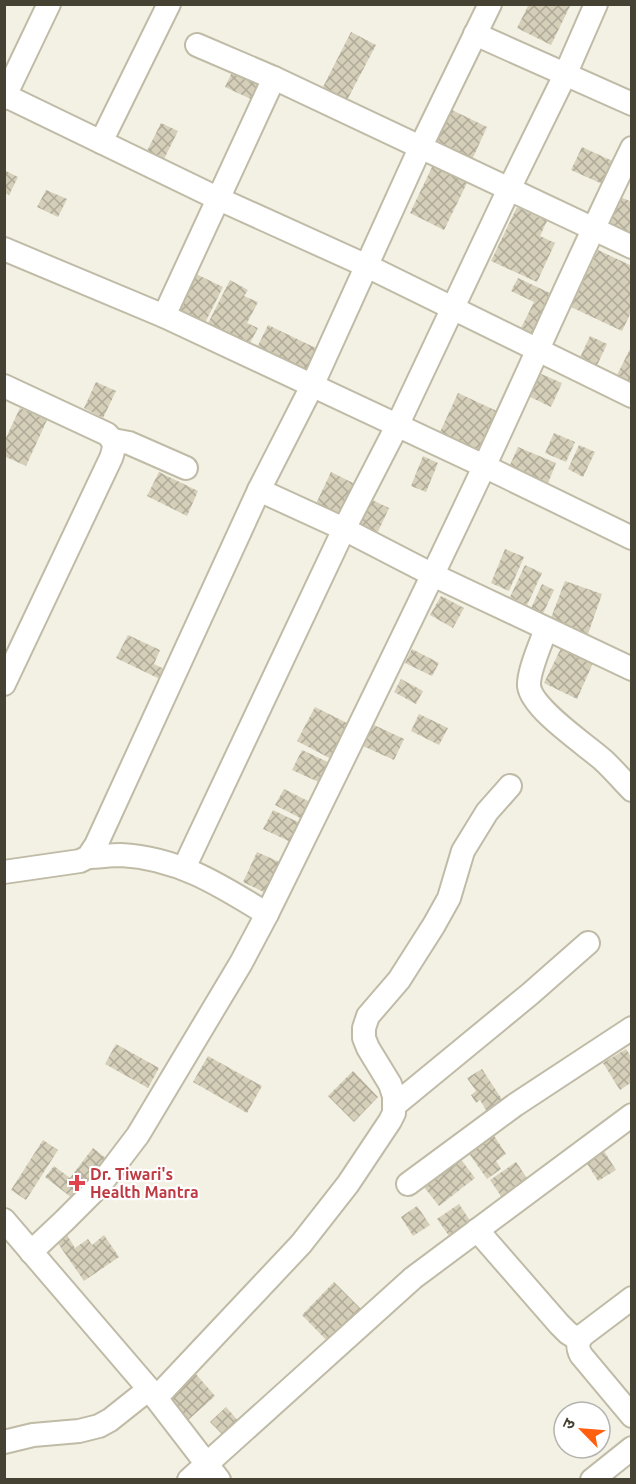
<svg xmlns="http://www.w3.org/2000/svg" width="636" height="1484" font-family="Ubuntu,'Noto Sans Devanagari',sans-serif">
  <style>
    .building { fill: url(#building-cross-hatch) }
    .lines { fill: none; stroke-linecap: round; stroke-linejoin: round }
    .minor-casing { stroke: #bfbba6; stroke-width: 26 }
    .minor { stroke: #fff; stroke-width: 22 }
    .health-dot { fill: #e0444e; stroke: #fff; stroke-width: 2 }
    .labels { text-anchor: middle; stroke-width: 4.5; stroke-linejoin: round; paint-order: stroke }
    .health-label { font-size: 16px; font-weight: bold; fill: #be3a42; stroke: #fff; text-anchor: start }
  </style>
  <defs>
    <pattern id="building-cross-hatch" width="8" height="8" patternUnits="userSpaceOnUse" patternTransform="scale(1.5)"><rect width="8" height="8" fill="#d5cfb9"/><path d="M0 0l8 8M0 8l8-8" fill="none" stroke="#afaa97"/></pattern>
  </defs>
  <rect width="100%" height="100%" fill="#f3f1e4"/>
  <g class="building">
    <path d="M529,4H571L551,45L517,28Z"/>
    <path d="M351,32L376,45L347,100L323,87Z"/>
    <path d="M234,68L264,82L255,101L225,87Z"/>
    <path d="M448,108L487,127L470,164L429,145Z"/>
    <path d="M161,123L178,131L162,163L145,155Z"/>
    <path d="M582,147L619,164L609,187L571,170Z"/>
    <path d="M433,165L468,181L444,230L410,213Z"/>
    <path d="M4,170L18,177L9,195L4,193Z"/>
    <path d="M46,190L67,199L58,217L37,207Z"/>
    <path d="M618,196L632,202V242L603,229Z"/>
    <path d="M517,207L547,221L540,236L555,243L537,282L491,261Z"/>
    <path d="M598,250L632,266V310L622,331L571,307Z"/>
    <path d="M196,274L223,287L201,331L174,318Z"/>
    <path d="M518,278L552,294L529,342L517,336L534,302L511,291Z"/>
    <path d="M230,280L248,290L244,296L258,302L247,323L258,328L245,352L204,331Z"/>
    <path d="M268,325L322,351L309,378L255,352Z"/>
    <path d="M590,336L607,344L594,372L577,364Z"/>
    <path d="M632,345V391L613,383Z"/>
    <path d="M539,373L562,383L551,407L528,396Z"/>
    <path d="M96,382L116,391L103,418L84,408Z"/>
    <path d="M458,393L499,412L481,451L440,432Z"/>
    <path d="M20,408L47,420L26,466L4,456V442Z"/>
    <path d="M554,433L575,442L566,462L545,453Z"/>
    <path d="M579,445L595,452L583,477L568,469Z"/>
    <path d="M518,447L556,463L545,491L506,474Z"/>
    <path d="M423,456L438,463L426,492L411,486Z"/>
    <path d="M159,472L198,491L187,516L147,496Z"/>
    <path d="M331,472L361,487L343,525L313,510Z"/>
    <path d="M368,498L389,508L376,536L355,526Z"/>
    <path d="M505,549L524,557L509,591L491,583Z"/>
    <path d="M525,565L542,573L527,605L510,597Z"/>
    <path d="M565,581L602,594L587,637L549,623Z"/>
    <path d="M542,584L554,590L540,620L528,615Z"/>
    <path d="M441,596L464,608L453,628L430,615Z"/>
    <path d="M128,635L160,650L154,664L170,672L166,682L116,658Z"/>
    <path d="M565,640L597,654L577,699L544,683Z"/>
    <path d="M412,649L439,663L432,676L405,663Z"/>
    <path d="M401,679L423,691L416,704L394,692Z"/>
    <path d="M315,707L357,728L339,763L297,741Z"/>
    <path d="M419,714L448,728L439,745L411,731Z"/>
    <path d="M374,725L404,739L394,760L363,746Z"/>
    <path d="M302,750L332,764L323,784L292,770Z"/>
    <path d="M284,789L314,804L306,821L275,805Z"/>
    <path d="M273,810L304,825L295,844L263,829Z"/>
    <path d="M257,852L286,865L272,896L243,882Z"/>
    <path d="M116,1044L159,1068L148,1088L105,1064Z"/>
    <path d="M626,1049L632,1058V1082L620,1090L603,1063Z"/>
    <path d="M208,1056L262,1086L247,1113L193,1082Z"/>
    <path d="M482,1069L505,1104L489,1115L480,1100L476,1103L471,1095L476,1091L467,1078Z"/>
    <path d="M353,1071L378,1097L354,1122L328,1096Z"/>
    <path d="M493,1134L506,1154L496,1161L501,1169L487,1179L468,1152Z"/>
    <path d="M43,1140L58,1150L26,1200L11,1190Z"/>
    <path d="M93,1148L108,1160L76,1201L45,1177L54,1166L70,1178Z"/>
    <path d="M604,1151L616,1170L598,1181L586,1162Z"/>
    <path d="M460,1158L475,1178L439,1206L424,1187Z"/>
    <path d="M516,1162L531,1184L505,1202L490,1180Z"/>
    <path d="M459,1204L473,1225L452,1240L437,1219Z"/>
    <path d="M417,1206L430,1225L413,1236L401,1217Z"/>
    <path d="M67,1235L75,1248L88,1239L92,1245L104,1235L119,1257L84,1281L57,1242Z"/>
    <path d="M334,1282L367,1315L334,1348L302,1315Z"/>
    <path d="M195,1373L215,1396L187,1421L167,1398Z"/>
    <path d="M226,1407L241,1424L226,1438L210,1422Z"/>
  </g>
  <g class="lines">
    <defs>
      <g id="minor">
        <path d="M475,34L632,104"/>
        <path d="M197,45L274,78L632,247"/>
        <path d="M4,95L219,199L367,266L632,396"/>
        <path d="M4,98L49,4"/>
        <path d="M101,142L169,4"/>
        <path d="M4,249L164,316L484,466L632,538"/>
        <path d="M164,316L274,78"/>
        <path d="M4,386L107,434C115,442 115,447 111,458L4,684"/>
        <path d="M113,440L129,443L186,468"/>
        <path d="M259,490L344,529L433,575L632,669"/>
        <path d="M546,629C541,643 528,672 529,686C532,709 585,744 603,760C613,769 622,780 632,790"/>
        <path d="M88,857C98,857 110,855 121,855C178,858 220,885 267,914"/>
        <path d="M184,868L344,529L397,426L509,189L565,75L596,4"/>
        <path d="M4,872L80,861L88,857L96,845L259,490L312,386L420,148L490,4"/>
        <path d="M395,1105L530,994L588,943"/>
        <path d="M408,1184L515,1105L632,1028"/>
        <path d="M4,1220L149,1389L219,1480"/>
        <path d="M477,1230L559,1324L568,1333L579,1340"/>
        <path d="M31,1252L64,1221L100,1185L138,1135L241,963L267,914C340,766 413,618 483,469C533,362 580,254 632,148"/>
        <path d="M632,1298L583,1335C577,1342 577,1347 581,1355L632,1416"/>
        <path d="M156,1398L301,1244L348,1184L390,1121L394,1113V1096L390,1084L368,1048L364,1038V1028L368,1016L399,980L434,925L449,898L463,851L487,812L510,786"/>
        <path d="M4,1442L33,1435L79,1431L99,1426L110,1420L149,1389"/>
        <path d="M189,1480L413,1278L632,1115"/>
        <path d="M592,1480L632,1448"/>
      </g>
    </defs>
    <use href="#minor" class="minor-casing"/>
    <use href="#minor" class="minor"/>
  </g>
  <path class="health-dot" d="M74 1174h6v6h6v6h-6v6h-6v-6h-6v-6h6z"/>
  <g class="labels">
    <g class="health-label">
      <text x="90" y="1180">Dr. Tiwari's<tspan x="90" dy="18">Health Mantra</tspan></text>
    </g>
  </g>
  <rect width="636" height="1484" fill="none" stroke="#454234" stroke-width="12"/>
  <g transform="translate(582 1430) rotate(295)"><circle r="28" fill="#ffffff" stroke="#b5b3ae" stroke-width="1.5"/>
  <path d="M0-4.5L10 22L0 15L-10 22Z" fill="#ff5f0f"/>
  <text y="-9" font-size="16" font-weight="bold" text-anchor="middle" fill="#454234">उ</text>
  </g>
</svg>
